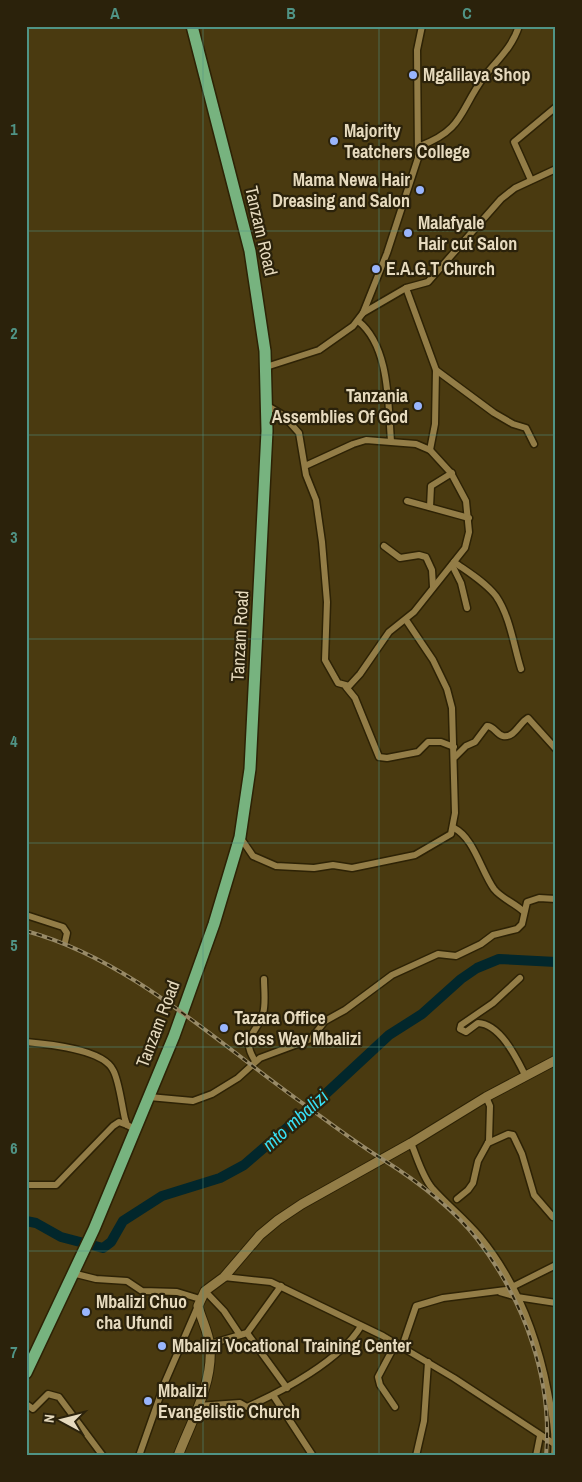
<svg xmlns="http://www.w3.org/2000/svg" width="582" height="1482" font-family="'Archivo Narrow',sans-serif">
  <style>
    .lines { fill: none; stroke-linecap: round; stroke-linejoin: round }
    .river { stroke: #02272c; stroke-width: 10 }
    .street-casing { stroke: #2d2205; stroke-width: 9 }
    .secondary-casing { stroke: #2d2205; stroke-width: 11 }
    .highway-casing { stroke: #2d2205; stroke-width: 14 }
    .street { stroke: #937d47; stroke-width: 6 }
    .secondary { stroke: #937d47; stroke-width: 9 }
    .highway { stroke: #77b37f; stroke-width: 11 }
    .rail-casing { stroke: #988a67; stroke-width: 4 }
    .rail { stroke: #2b220b; stroke-width: 2; stroke-dasharray: 5.5; stroke-linecap: butt }
    .grid { fill: none; stroke: #509486; stroke-width: 1; stroke-opacity: 0.55 }
    .poi-dot { fill: #99b5fd; stroke: #2b220b; stroke-width: 2 }
    .labels { text-anchor: middle; stroke-width: 4.5; stroke-linejoin: round; paint-order: stroke }
    .poi-label { font-size: 18px; font-weight: bold; fill: #e6dabe; stroke: #2b220b; text-anchor: start }
    .street-label { font-size: 18px; fill: #e6dabe; stroke: #2b220b }
    .water-label { font-size: 19px; font-style: italic; fill: #38dff4; stroke: #2b220b }
    .neatline { fill: none; stroke: #509486; stroke-width: 2 }
    .grid-label { font-size: 16px; text-anchor: middle; font-weight: bold; fill: #509486 }
  </style>
  <rect width="100%" height="100%" fill="#4a3a10"/>
  <g class="lines">
    <path class="river" d="M26,1221L36,1223L61,1237L103,1248L111,1242L123,1221L162,1196L220,1178L244,1165L318,1101L389,1035L422,1014L461,979L477,968L499,959L556,962"/>
    <defs>
      <g id="street">
        <path d="M420,146C464,130 460,109 484,77C497,60 512,48 519,26"/>
        <path d="M531,180L514,142L556,107"/>
        <path d="M406,288L436,370L435,424L430,450"/>
        <path d="M363,313L406,288L428,282L501,199L515,188L556,169"/>
        <path d="M358,321C390,346 388,405 391,441"/>
        <path d="M266,367L319,350L353,326L363,313L387,253L418,158L417,50L422,26"/>
        <path d="M436,370L494,413L513,424L526,428L534,444"/>
        <path d="M266,405L283,415L299,433L306,475L316,500L322,542L327,602L325,660L338,683L349,686L360,674L389,632L414,612L465,548L469,532L466,501L451,473L430,450L416,444L366,440L353,444L305,466"/>
        <path d="M407,501L469,518"/>
        <path d="M430,507L431,486L452,473"/>
        <path d="M384,546L400,558L419,555L426,557L432,570L433,587"/>
        <path d="M454,562C468,572 485,582 496,596C510,616 514,647 521,669"/>
        <path d="M452,565L461,583L467,608"/>
        <path d="M346,687L355,698L379,757L387,758L418,752L428,742H441L454,747"/>
        <path d="M455,757L466,746L475,742L487,726C494,726 496,734 503,736C515,738 519,723 528,718L556,749"/>
        <path d="M454,828C474,838 481,871 494,889C502,899 515,903 524,912"/>
        <path d="M240,837L253,856L276,866L314,868L333,865L352,868L415,855L451,834L455,813L452,708L447,689L433,660L406,620"/>
        <path d="M26,915L63,927L67,933L65,942"/>
        <path d="M520,978L493,1003L461,1025L460,1029L466,1032L478,1023C500,1024 516,1057 525,1075"/>
        <path d="M26,1042C48,1044 103,1049 113,1070C119,1080 122,1107 125,1119L127,1125L135,1129"/>
        <path d="M255,1061C240,1037 256,1035 263,1014C266,1003 264,990 264,979"/>
        <path d="M149,1097L193,1101L212,1094L238,1078L260,1058L311,1039L325,1021L345,1010L392,975L438,954L456,956L481,944L493,935L517,929L522,924L527,902L539,898L556,899"/>
        <path d="M411,1143C417,1157 422,1176 432,1188C447,1205 465,1219 480,1237C517,1282 537,1335 548,1392C552,1413 556,1434 554,1456"/>
        <path d="M488,1143L508,1134L513,1135L522,1154L534,1195L553,1217"/>
        <path d="M26,1185H56L113,1126L119,1122L127,1125"/>
        <path d="M457,1199L468,1190L473,1183L478,1161L489,1141L490,1106L486,1097"/>
        <path d="M72,1273L96,1279L127,1281L142,1291L177,1292L200,1299"/>
        <path d="M224,1277L271,1282L383,1336L454,1378L556,1445"/>
        <path d="M205,1291L224,1311L240,1335"/>
        <path d="M500,1292L517,1297L556,1303"/>
        <path d="M247,1333L287,1388"/>
        <path d="M210,1344L247,1333L281,1286"/>
        <path d="M402,1347L416,1306L443,1298L506,1290L556,1265"/>
        <path d="M273,1395L313,1456"/>
        <path d="M26,1404L33,1409L48,1394L59,1397L103,1456"/>
        <path d="M198,1406L240,1403L247,1407C283,1391 341,1360 361,1326"/>
        <path d="M395,1407L380,1385L378,1377L396,1343"/>
        <path d="M139,1456L165,1382L198,1306"/>
        <path d="M416,1456L424,1421L428,1362"/>
        <path d="M536,1456L540,1436"/>
      </g>
      <path id="secondary" d="M178,1456C191,1422 213,1384 210,1347C209,1333 201,1319 198,1306L205,1291L224,1277L260,1235L278,1220L302,1204L411,1143L486,1097L556,1060"/>
      <path id="highway" d="M26,1373L94,1229L174,1036L214,924L240,837L250,769L267,431L265,351L250,251L192,26"/>
    </defs>
    <use href="#street" class="street-casing"/>
    <use href="#secondary" class="secondary-casing"/>
    <use href="#highway" class="highway-casing"/>
    <use href="#street" class="street"/>
    <use href="#secondary" class="secondary"/>
    <use href="#highway" class="highway"/>
    <defs>
      <path id="rail" d="M26,931C129,959 213,1039 298,1100C326,1120 353,1141 382,1159C417,1181 451,1206 477,1239C524,1300 553,1379 546,1456"/>
    </defs>
    <use href="#rail" class="rail-casing"/>
    <use href="#rail" class="rail"/>
  </g>
  <path class="grid" d="M203,26V1456M379,26V1456M26,231H556M26,435H556M26,639H556M26,843H556M26,1047H556M26,1251H556"/>
  <g class="poi-dot">
    <circle cx="413" cy="75" r="5"/>
    <circle cx="334" cy="141" r="5"/>
    <circle cx="420" cy="190" r="5"/>
    <circle cx="408" cy="233" r="5"/>
    <circle cx="376" cy="269" r="5"/>
    <circle cx="418" cy="406" r="5"/>
    <circle cx="224" cy="1028" r="5"/>
    <circle cx="86" cy="1312" r="5"/>
    <circle cx="162" cy="1346" r="5"/>
    <circle cx="148" cy="1401" r="5"/>
  </g>
  <g class="labels">
    <g class="poi-label">
      <text x="423" y="81">Mgalilaya Shop</text>
      <text x="344" y="137">Majority<tspan x="344" dy="21">Teatchers College</tspan></text>
      <text x="410" y="186" text-anchor="end">Mama Newa Hair<tspan x="410" dy="21">Dreasing and Salon</tspan></text>
      <text x="418" y="229">Malafyale<tspan x="418" dy="21">Hair cut Salon</tspan></text>
      <text x="386" y="275">E.A.G.T Church</text>
      <text x="408" y="402" text-anchor="end">Tanzania<tspan x="408" dy="21">Assemblies Of God</tspan></text>
      <text x="234" y="1024">Tazara Office<tspan x="234" dy="21">Closs Way Mbalizi</tspan></text>
      <text x="96" y="1308">Mbalizi Chuo<tspan x="96" dy="21">cha Ufundi</tspan></text>
      <text x="172" y="1352">Mbalizi Vocational Training Center</text>
      <text x="158" y="1397">Mbalizi<tspan x="158" dy="21">Evangelistic Church</tspan></text>
    </g>
    <g class="street-label">
      <text transform="translate(261 231) rotate(77)" y="6">Tanzam Road</text>
      <text transform="translate(240 636) rotate(-87)" y="6">Tanzam Road</text>
      <text transform="translate(158 1024) rotate(-69)" y="6">Tanzam Road</text>
    </g>
    <g class="water-label">
      <text transform="translate(295 1120) rotate(-42)" y="7">mto mbalizi</text>
    </g>
  </g>
  <rect width="582" height="1482" fill="none" stroke="#2b220b" stroke-width="55"/>
  <g transform="translate(62 1420) rotate(277)" stroke="#2b220b" stroke-width="4" paint-order="stroke">
  <path d="M0-4L9 19L0 12L-9 19Z" fill="#e6dabe"/>
  <text y="-8" font-size="14" font-weight="bold" text-anchor="middle" fill="#e6dabe">N</text>
  </g>
  <rect x="28" y="28" width="526" height="1426" class="neatline"/>
  <g class="grid-label">
    <text x="115" y="19">A</text>
    <text x="291" y="19">B</text>
    <text x="467" y="19">C</text>
    <text x="14" y="135">1</text>
    <text x="14" y="339">2</text>
    <text x="14" y="543">3</text>
    <text x="14" y="747">4</text>
    <text x="14" y="951">5</text>
    <text x="14" y="1154">6</text>
    <text x="14" y="1358">7</text>
  </g>
</svg>
